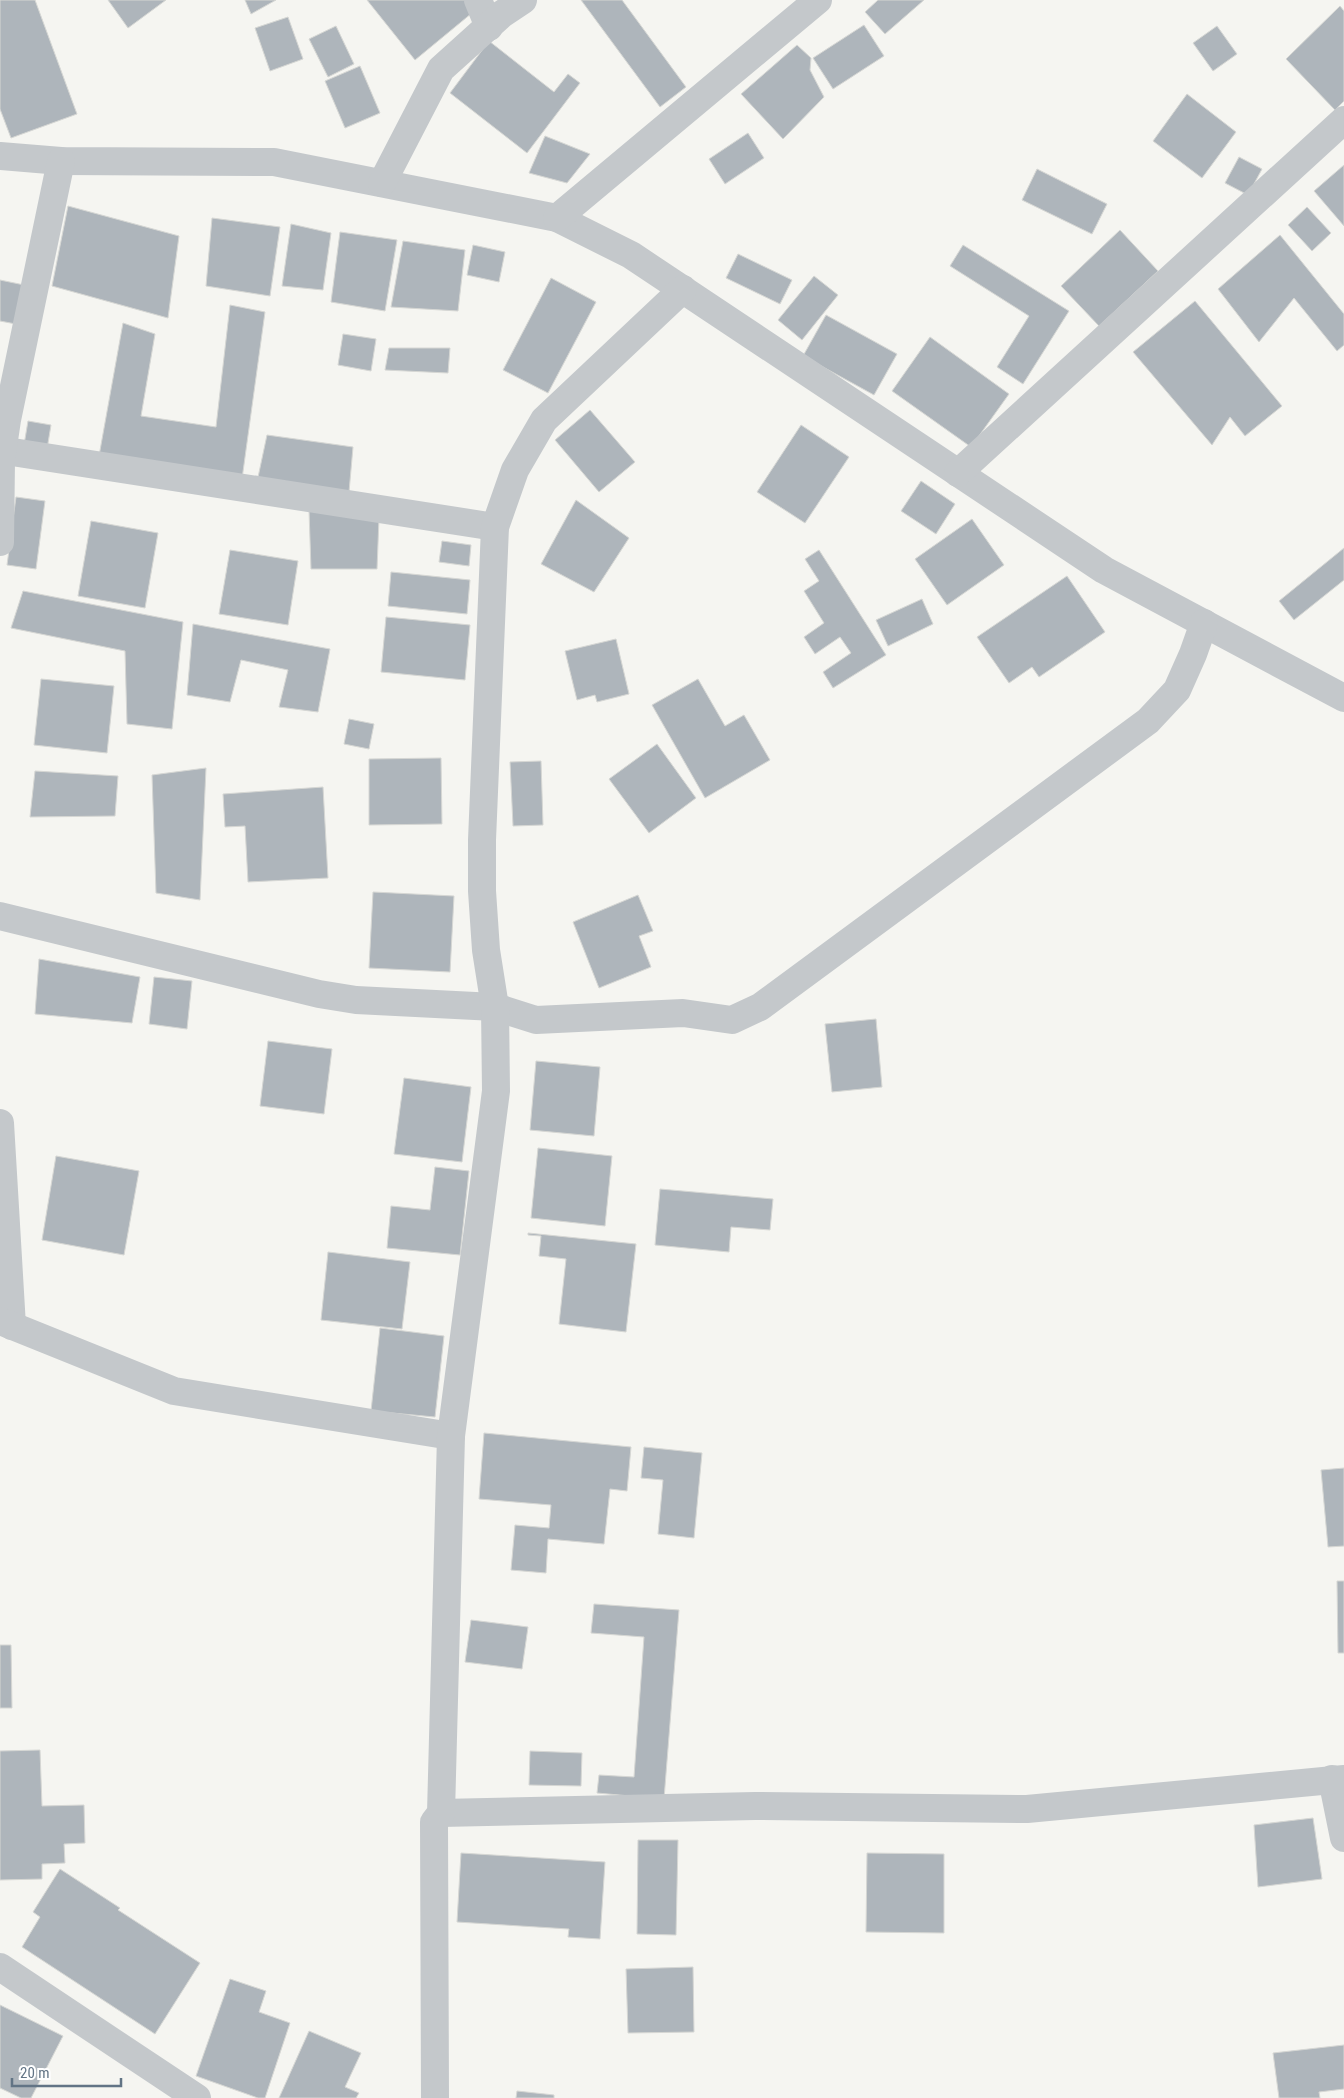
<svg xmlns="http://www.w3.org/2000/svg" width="1344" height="2098" font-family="'Roboto Condensed',sans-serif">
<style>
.building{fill:#aeb5bb;stroke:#d6d7d4}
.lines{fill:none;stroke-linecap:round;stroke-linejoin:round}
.minor{stroke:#c4c8cb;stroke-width:28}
.tertiary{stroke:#c4c8cb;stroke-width:28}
</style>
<rect width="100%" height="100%" fill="#f5f5f1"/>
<g class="building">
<path d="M0,0H35L77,114L11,138L0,109Z"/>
<path d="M108,0H166L128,28Z"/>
<path d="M245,0H276L251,14Z"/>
<path d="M367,0H471L478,8L415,60Z"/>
<path d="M581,0H622L686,87L660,107Z"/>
<path d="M878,0H924L885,34L865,12Z"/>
<path d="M1340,6L1344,11V101L1335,110L1286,59Z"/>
<path d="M288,17L303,59L270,71L255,28Z"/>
<path d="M864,25L884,56L833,89L813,58Z"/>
<path d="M336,26L354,64L328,77L309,39Z"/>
<path d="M1217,26L1237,54L1213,71L1193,43Z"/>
<path d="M489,41L554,92L568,74L580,83L527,153L450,93Z"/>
<path d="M797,45L811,58L810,70L824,97L783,139L741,94Z"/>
<path d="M360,66L380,113L345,128L325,81Z"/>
<path d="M1187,94L1236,132L1202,178L1153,141Z"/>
<path d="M748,133L764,158L725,184L709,159Z"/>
<path d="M545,136L590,154L567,183L529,173Z"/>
<path d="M1239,157L1262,169L1248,195L1225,183Z"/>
<path d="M1344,165V226L1314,191Z"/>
<path d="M1037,169L1107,204L1092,234L1022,200Z"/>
<path d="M68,206L179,236L168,318L52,286Z"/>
<path d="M1307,207L1331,233L1312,251L1288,225Z"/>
<path d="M212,218L280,227L270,296L206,286Z"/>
<path d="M291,224L331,233L323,290L282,286Z"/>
<path d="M1120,230L1158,271L1099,326L1061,286Z"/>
<path d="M340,232L397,240L385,311L331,302Z"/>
<path d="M1280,235L1344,314V345L1337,351L1294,298L1259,342L1218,289Z"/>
<path d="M403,241L465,250L458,311L391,307Z"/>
<path d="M473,245L505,252L499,282L467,275Z"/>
<path d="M963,245L1069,311L1023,384L997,367L1029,316L950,266Z"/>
<path d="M738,254L792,280L780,304L726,278Z"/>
<path d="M814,276L838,295L802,340L778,320Z"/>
<path d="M551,278L596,302L548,393L503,370Z"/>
<path d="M0,280L29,286L21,325L0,321Z"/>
<path d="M1195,301L1282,406L1245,436L1230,417L1212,445L1133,352Z"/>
<path d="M230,305L265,312L242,479L99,456L123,323L155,334L141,416L216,427Z"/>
<path d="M826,315L897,354L874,395L803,356Z"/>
<path d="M343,334L376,339L371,371L338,365Z"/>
<path d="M930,337L1009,394L971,447L892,391Z"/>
<path d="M389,348H450L448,373L385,370Z"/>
<path d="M590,410L635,462L599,492L555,440Z"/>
<path d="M28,421L51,425L47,449L24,445Z"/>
<path d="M801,425L849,457L805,523L757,492Z"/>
<path d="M267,435L353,447L349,492L257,482Z"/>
<path d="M921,481L955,504L936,534L901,511Z"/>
<path d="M16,497L45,501L36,569L7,565Z"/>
<path d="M576,500L629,538L594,592L541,564Z"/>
<path d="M309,510L379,518L377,569H311Z"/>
<path d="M972,519L1004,565L947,605L915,559Z"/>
<path d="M91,521L158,533L145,608L78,596Z"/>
<path d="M442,541L471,545L469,566L439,562Z"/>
<path d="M1344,548V580L1294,620L1279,601Z"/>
<path d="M230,550L298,561L288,625L219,614Z"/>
<path d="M819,550L886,655L833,688L823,672L851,653L840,637L815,654L804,637L824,623L804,591L819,581L805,559Z"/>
<path d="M391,572L470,580L467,614L388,606Z"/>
<path d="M1067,576L1105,632L1039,677L1032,667L1009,683L977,637Z"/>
<path d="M23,591L183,622L172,729L127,724L125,651L11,628Z"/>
<path d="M922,599L933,624L888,646L876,620Z"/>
<path d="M386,617L470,625L465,680L381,672Z"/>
<path d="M193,624L330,649L318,712L279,707L288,670L241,660L230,702L187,695Z"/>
<path d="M616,639L629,694L597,702L595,695L577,700L565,651Z"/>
<path d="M41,679L114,686L107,753L34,745Z"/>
<path d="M698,679L725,726L744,715L770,760L705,798L652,705Z"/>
<path d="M349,719L374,724L369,749L344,744Z"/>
<path d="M657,744L696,798L649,833L609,779Z"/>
<path d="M441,758L442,824L369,825V759Z"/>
<path d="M541,761L543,825L513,826L510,762Z"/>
<path d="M206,768L200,900L156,893L152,775Z"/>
<path d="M35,771L118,776L115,816L30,817Z"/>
<path d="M323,787L328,878L248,882L245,826L225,827L223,794Z"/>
<path d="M373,892L454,896L450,972L369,968Z"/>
<path d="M638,895L653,931L639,936L651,967L599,988L573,922Z"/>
<path d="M39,959L140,977L132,1023L35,1014Z"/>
<path d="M154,977L192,981L187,1029L149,1024Z"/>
<path d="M876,1019L882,1087L832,1092L825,1024Z"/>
<path d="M268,1041L332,1049L324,1114L260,1106Z"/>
<path d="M536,1061L600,1067L594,1136L530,1130Z"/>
<path d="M404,1078L471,1087L462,1162L394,1154Z"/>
<path d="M538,1148L612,1156L605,1226L531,1218Z"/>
<path d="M56,1156L139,1171L124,1255L42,1240Z"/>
<path d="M435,1167L469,1171L460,1255L387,1248L391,1206L430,1210Z"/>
<path d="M660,1189L773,1199L770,1230L731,1227L729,1252L655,1245Z"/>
<path d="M528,1233L636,1244L626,1332L559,1324L566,1259L539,1256L541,1236L528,1235Z"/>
<path d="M328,1252L410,1262L402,1329L321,1320Z"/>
<path d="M380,1328L444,1336L435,1417L371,1411Z"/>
<path d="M484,1433L631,1447L627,1491L610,1489L604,1544L548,1539L546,1573L511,1570L515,1525L549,1528L551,1505L479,1499Z"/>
<path d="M644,1447L702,1453L694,1538L658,1534L663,1480L641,1478Z"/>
<path d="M1344,1468V1546L1328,1547L1321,1470Z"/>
<path d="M1337,1581H1344V1653H1338Z"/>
<path d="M594,1604L679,1610L664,1799L597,1793L599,1775L634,1777L644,1637L591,1633Z"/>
<path d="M471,1620L528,1627L522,1669L465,1662Z"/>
<path d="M0,1645H11L12,1708H0Z"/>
<path d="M40,1750L42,1806L84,1805L85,1843L64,1844L65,1863L42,1864V1879L0,1880V1751Z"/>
<path d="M530,1751L582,1753L581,1786L529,1785Z"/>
<path d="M1313,1818L1322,1879L1258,1887L1254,1825Z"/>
<path d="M638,1840H678L676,1935L637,1934Z"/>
<path d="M461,1853L605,1862L600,1939L568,1937L569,1929L457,1922Z"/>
<path d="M867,1853L944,1854V1933L866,1932Z"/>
<path d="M60,1869L120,1908L118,1910L200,1963L155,2034L22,1947L40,1917L33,1912Z"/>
<path d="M693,1967L694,2032L628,2033L626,1969Z"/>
<path d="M230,1979L266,1991L259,2012L290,2023L265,2098H258L196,2076Z"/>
<path d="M0,2005L63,2036L31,2098H21L0,2088Z"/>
<path d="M309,2031L361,2053L345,2087L359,2093L356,2098H279Z"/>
<path d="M1344,2045V2089L1319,2092L1320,2098H1279L1273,2053Z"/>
<path d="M517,2091L554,2095V2098H516Z"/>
</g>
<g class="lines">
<g class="minor">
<path d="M478,0L489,27"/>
<path d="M0,156L61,161L274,162L557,218L631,255L1104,570L1344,698"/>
<path d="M382,183L441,69L502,14L523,0"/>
<path d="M557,218L818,0"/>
<path d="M0,450L495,527"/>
<path d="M958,473L1344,120"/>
<path d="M0,542L1,460L7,420L61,161"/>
<path d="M0,916L319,994L356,1000L495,1007L536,1020L683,1013L732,1020L760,1007L1148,721L1177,690L1193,654L1204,623"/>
<path d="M0,1123L12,1326"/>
<path d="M0,1321L174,1391L451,1436"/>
<path d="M1332,1779L1344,1838"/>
<path d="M441,1813L755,1806L1027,1809L1344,1779"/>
<path d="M435,2098L434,1822L441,1813L451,1436L496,1091L495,1007L486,950L482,891V840L495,527L515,470L544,420L683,289"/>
</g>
<path class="tertiary" d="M0,1967L197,2098"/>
</g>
<path d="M12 2078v8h109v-8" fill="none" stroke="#627485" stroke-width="2.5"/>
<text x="20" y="2078" font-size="15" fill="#627485" stroke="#ffffff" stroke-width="4" paint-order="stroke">20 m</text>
</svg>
